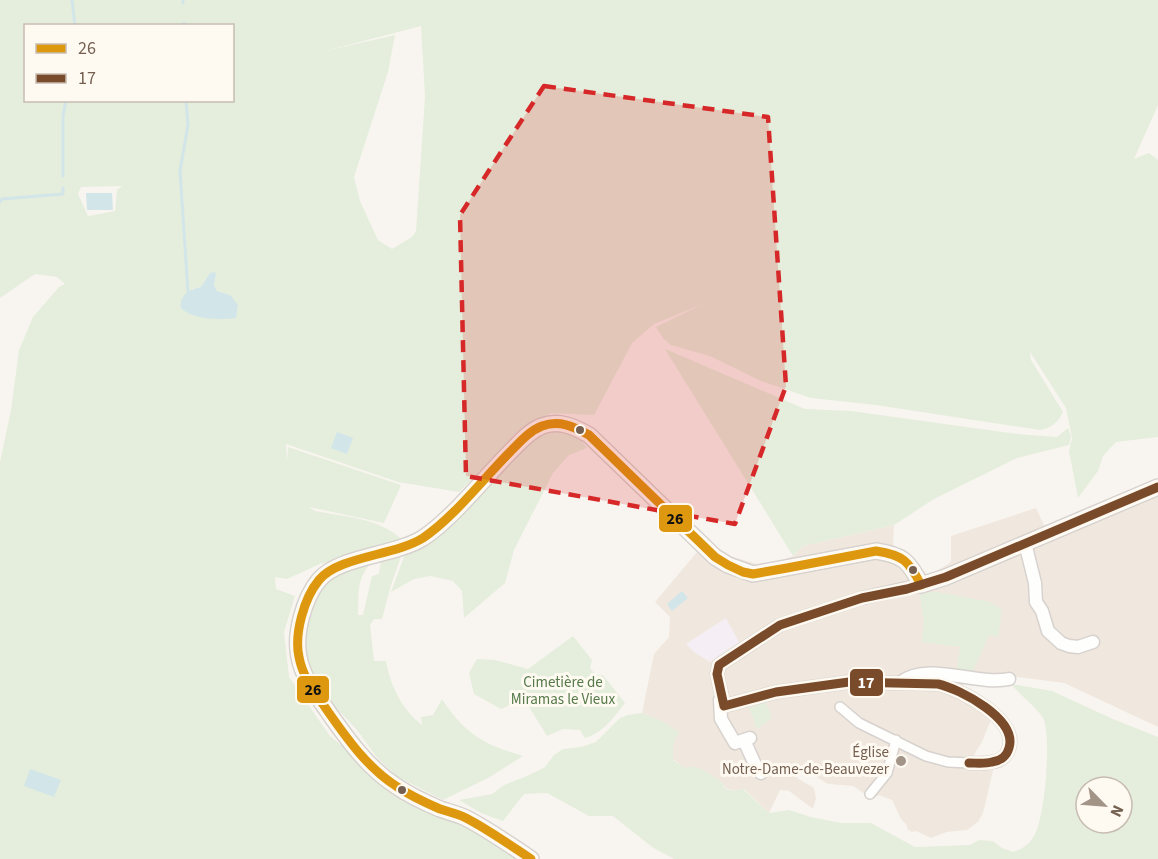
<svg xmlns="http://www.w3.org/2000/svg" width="1158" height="859" font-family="'Source Sans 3',sans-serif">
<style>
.residential{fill:#f0e8de}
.education{fill:#f5eef4}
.green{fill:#e5eedc;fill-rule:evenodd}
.water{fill:#d2e5e8}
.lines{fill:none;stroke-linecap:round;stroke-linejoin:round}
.stream{stroke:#d2e5e8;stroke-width:3}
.pedestrian-casing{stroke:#d7d2ce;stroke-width:12}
.minor-casing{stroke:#d7d2ce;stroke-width:15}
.tertiary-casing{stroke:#d7d2ce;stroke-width:18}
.pedestrian{stroke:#fefefd;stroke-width:9}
.minor{stroke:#fefefd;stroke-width:12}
.tertiary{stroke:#fefefd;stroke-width:15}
.bus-1-casing{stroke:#fefaf2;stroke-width:14}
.bus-2-casing{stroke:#fefaf2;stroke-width:14}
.bus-1{stroke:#dd9810;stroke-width:9}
.bus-2{stroke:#7a4b2a;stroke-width:9}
.marked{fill:#d62828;fill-opacity:0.2;stroke:#d62828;stroke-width:4.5;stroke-dasharray:12 8;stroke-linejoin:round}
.bus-dot{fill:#755f50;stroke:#fefaf2;stroke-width:2}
.poi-dot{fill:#a39488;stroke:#fefaf2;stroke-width:2}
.labels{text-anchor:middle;stroke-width:6;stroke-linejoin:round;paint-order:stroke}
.park-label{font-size:15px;fill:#557949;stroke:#fefaf2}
.poi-label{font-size:15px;fill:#755f50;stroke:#fefaf2;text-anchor:end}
.line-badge{stroke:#fefaf2;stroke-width:2}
.badge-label{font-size:16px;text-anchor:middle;font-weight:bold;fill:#fff}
.pale-badge-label{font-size:16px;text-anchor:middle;font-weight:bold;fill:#111}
</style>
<rect width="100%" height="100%" fill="#f8f5f0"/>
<path class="residential" d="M1158,496V727L1064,683L973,671L962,687L995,710L982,742L972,758L991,760L993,771L983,813L978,822L967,830L947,832L931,838L916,831L912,832L908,830L906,824L901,819L892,800L879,795L872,799L853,786L828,784L812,774L806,766L799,767L797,778L814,788L816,799L813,809L789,791L780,790L769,813L744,789L733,791L726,788L721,782L697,767H683L673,759V744L664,722L642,713L654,654L669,637L670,617L655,602L697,552L710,543L733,557L757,564L773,563L793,556L803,546L894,525L893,545L929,576L951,562V536L1036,508L1051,540Z"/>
<path class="education" d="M726,618L739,642L714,659L710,662L694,652L686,644Z"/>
<g class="green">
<path d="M0,0H1158V105L1134,159L1149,153L1158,160V437L1116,442L1103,456L1098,471L1078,498L1069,451L1072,438L1066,408L1030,352L1031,360L1063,412C1058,422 1052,428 1040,430L876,405L811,398L761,381L710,356L671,345L663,338L656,327L703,304L654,324L632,343L594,415L551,413L525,427L459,492L398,482L286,444L287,461L288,447L401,485L384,523L309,507L315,511C345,517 383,518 404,542L320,564L287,579L275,577L276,589L295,596L284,632L289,677L330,736L398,792L469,825L523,859H0V462L11,410L19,350L33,317L59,287L65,284L57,277L35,274L0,298ZM26,26H232V100H26ZM421,26L425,97L416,231L412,237L392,249L378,240L360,201L354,177L388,72L395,35L325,51ZM122,186L117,190L115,211L88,216L78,194L81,187ZM210,273L216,275L214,285L217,291L230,295L236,318L204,317L192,289L201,287Z"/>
<path d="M665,349L805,409L851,411L1017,434L1057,437L1068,428L1071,436L1069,445L1017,458L934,499L894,525L803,546L793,556Z"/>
<path d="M554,428C570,431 578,434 587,448L569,455L553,473L514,550L505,583L464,618L462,591L453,581L430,576L414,579L391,592L406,551L536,434Z"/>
<path d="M402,554L391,585L382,619H374L370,625L374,661H386C390,685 402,710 422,725L421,717L433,715L442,699C464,733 484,745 523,756L488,778L443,800L398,777L378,759L357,730L317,688L302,656L304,635L309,615L320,587L332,574L372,561C356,581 359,591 358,615H363L372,576L379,574L381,560Z"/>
<path d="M927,592H937L991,602L1002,610L998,637L989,635L973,671L957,670L960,647L922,642L924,622L920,595Z"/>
<path d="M573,636L592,660L590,668C593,672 597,677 603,675L625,703C614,717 603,733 585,738L580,730L563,729L547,736L524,699L501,709L474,694L469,673L477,659L495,660L528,669Z"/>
<path d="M1011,684L1052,691L1113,719L1158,737V859H674L652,847L613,816H589L547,793L524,794L503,821L481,813L459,800L492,794L504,785L527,776L545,767L554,755L563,749L581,747L596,742L620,718L628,715L642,713L664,722L679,732L673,745V760L683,767H697L708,773L721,782L726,789L733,791L743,789L769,813L789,810L811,817L841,823H871L915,847L970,845L979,840L993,841L1002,848L1013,852C1022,849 1029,845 1034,836C1045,819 1052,735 1043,718C1037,708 1019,694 1011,684ZM1086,787H1122V823H1086Z"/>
<path d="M764,698L772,718L757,729L747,702Z"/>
</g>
<g class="water">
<path d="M86,193H112L113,210H87Z"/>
<path d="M215,272L216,275L214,285L217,291L230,295L238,305L236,318C220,320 193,320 181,308C179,295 190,289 201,287L210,273Z"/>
<path d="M337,432L353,438L347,454L331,448Z"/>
<path d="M682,591L688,598L672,611L667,604Z"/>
<path d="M30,769L61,780L54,797L24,786Z"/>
</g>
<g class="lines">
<g class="stream">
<path d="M72,0L75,26"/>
<path d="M183,0V3"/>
<path d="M184,23V26"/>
<path d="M186,100L188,125L180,171L188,292"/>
<path d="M63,176V116L66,100"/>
<path d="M0,202L2,199L63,194V188"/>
</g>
<defs>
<g id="pedestrian">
<path d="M840,707L859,723L926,756L948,762L969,763"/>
<path d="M870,794L887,773L896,740"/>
</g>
<g id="minor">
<path d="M1025,543L1035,583L1036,602L1042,611L1048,631L1061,643L1069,646L1078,647L1093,642"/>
<path d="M921,585L862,598L780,625L719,665L717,674L724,706L776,692L849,682L938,684C960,689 1018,719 1009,748C1007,756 1000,761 992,762C985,764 977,763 969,763"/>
<path d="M901,682C929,661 977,686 1009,679"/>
<path d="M720,700L721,719L735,743L750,738"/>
<path d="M744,740L757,769L761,773"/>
</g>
<path id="tertiary" d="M531,859C510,845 489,830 466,818C458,814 449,812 440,809C426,803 409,795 396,786C368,768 348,740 329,713C317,695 303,679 299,657C294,634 304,598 319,580C339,556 394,556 423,538C453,518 484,478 510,452C519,443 529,431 542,426C559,420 573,426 589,435L715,557L728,565L753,574L876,551C903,555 909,561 921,585L946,577L1158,487"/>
</defs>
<use href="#pedestrian" class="pedestrian-casing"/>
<use href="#minor" class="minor-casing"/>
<use href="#tertiary" class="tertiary-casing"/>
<use href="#pedestrian" class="pedestrian"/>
<use href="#minor" class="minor"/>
<use href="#tertiary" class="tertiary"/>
<defs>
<path id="bus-1" d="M531,859C510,845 489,830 466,818C458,814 449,812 440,809C426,803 409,795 396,786C368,768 348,740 329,713C317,695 303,679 299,657C294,634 304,598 319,580C339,556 394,556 423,538C453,518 484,478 510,452C519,443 529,431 542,426C559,420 573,426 589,435L715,557L728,565L743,572L753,574L787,568L876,551C903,555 909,561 921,585"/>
<path id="bus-2" d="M969,763C977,763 985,764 992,762C1000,761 1007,756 1009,748C1018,719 960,689 938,684L849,682L776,692L724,706L717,674L719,665L780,625L862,598L907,589L946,577L1158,487"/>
</defs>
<use href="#bus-1" class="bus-1-casing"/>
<use href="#bus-2" class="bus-2-casing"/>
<use href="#bus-1" class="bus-1"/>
<use href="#bus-2" class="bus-2"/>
</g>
<path class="marked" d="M544,86L768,117L786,386L735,524L466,476L460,215Z"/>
<g class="bus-dot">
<circle cx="580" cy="430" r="5"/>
<circle cx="913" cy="570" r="5"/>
<circle cx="402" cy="790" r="5"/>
</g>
<circle class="poi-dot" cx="901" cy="761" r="6"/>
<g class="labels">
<g class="park-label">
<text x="563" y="687">Cimetière de<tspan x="563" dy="17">Miramas le Vieux</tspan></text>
</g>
<g class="poi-label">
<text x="889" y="757">Église<tspan x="889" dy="17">Notre-Dame-de-Beauvezer</tspan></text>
</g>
</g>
<g class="line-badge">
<rect x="658" y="504" width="35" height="29" rx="6" fill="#dd9810"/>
<rect x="849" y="668" width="35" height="29" rx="6" fill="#7a4b2a"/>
<rect x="296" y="675" width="34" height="29" rx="6" fill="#dd9810"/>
</g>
<g class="badge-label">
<text x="866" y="688">17</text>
</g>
<g class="pale-badge-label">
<text x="675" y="524">26</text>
<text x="313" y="695">26</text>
</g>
<rect x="24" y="24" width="210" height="78" fill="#fefaf2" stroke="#c7bcb1" stroke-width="1.5"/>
<rect x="36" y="44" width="30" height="9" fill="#dd9810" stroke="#c7bcb1" stroke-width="1.5"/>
<text x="78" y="54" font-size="18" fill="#755f50">26</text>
<rect x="36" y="74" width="30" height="9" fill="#7a4b2a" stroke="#c7bcb1" stroke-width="1.5"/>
<text x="78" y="84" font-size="18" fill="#755f50">17</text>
<g transform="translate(1104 805) rotate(115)"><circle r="28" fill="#fefaf2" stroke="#c7bcb1" stroke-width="1.5"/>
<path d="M0-4.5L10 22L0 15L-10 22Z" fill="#a39488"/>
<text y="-9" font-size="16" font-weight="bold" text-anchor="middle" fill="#755f50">N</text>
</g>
</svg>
